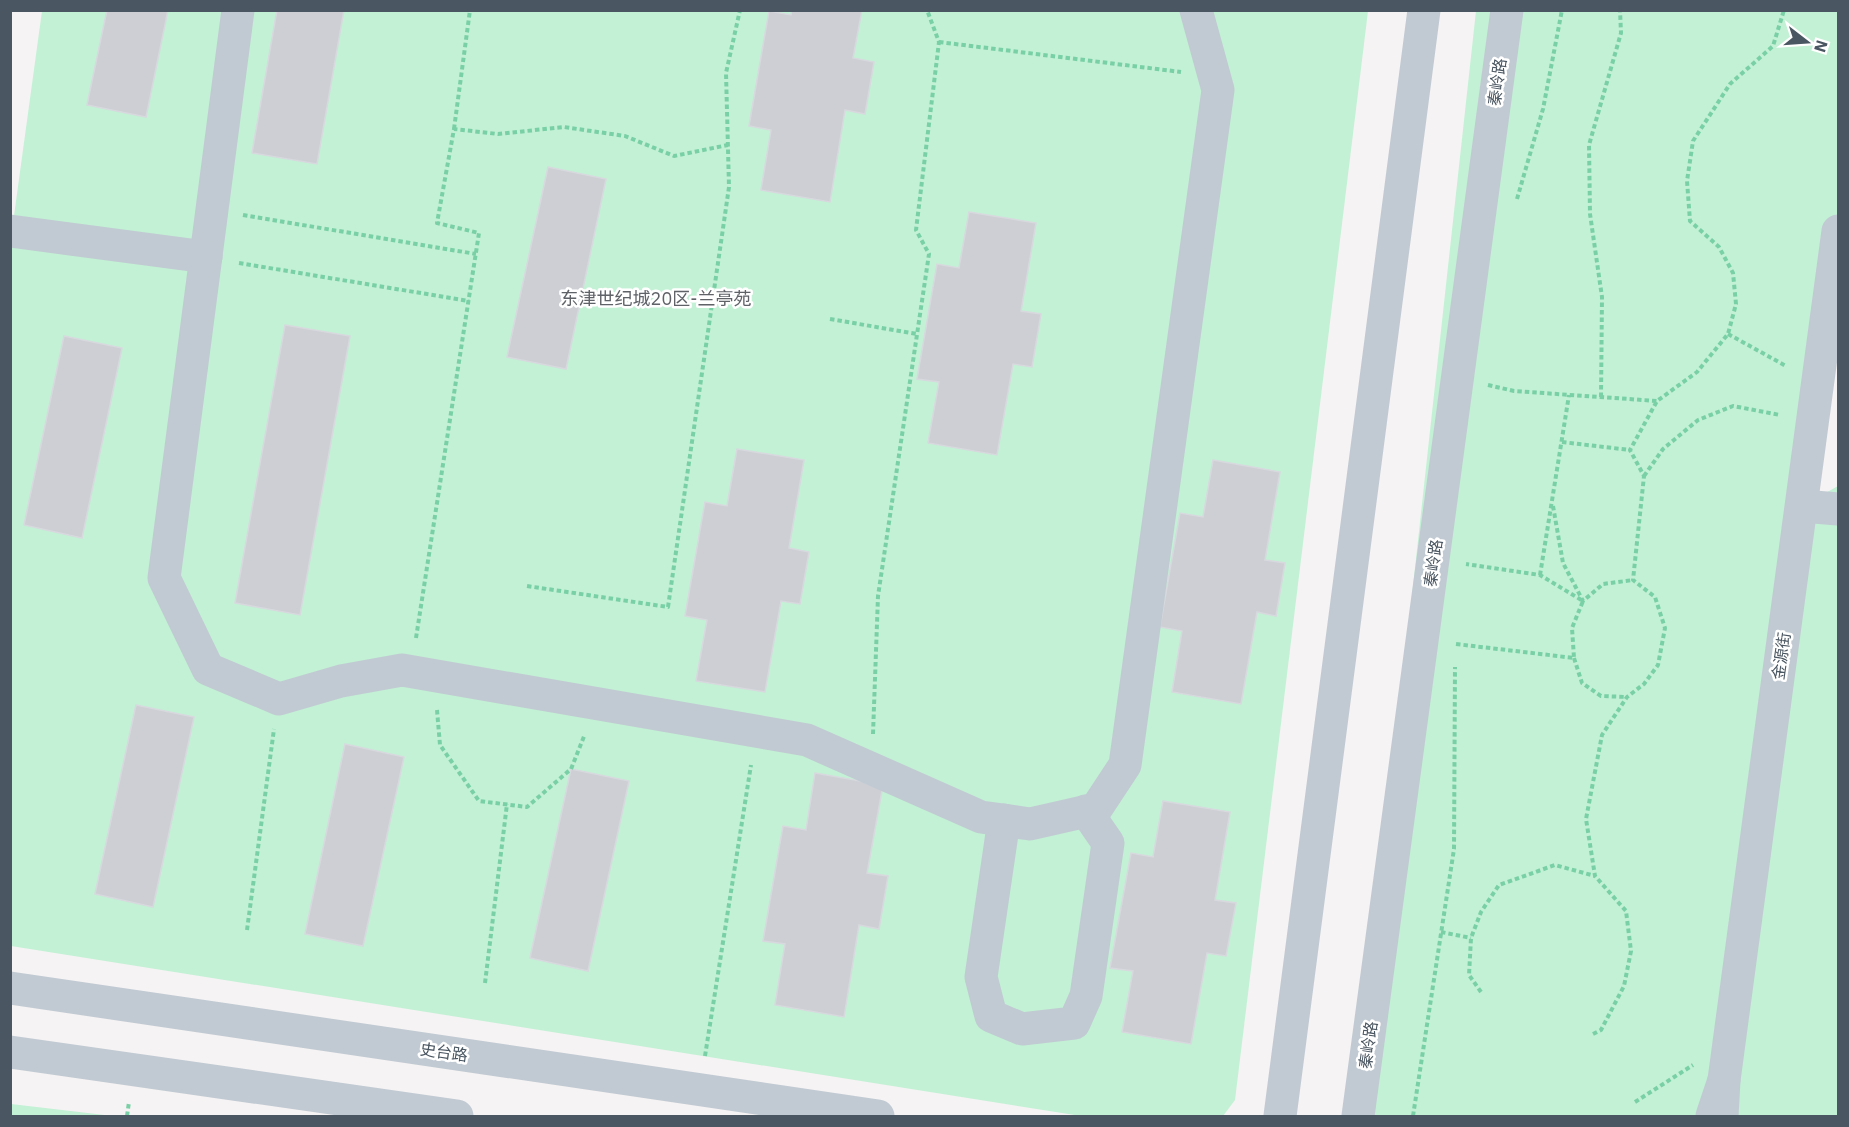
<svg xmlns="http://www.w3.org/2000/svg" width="1849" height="1127" font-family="'IBM Plex Sans','Noto Sans SC',sans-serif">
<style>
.green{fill:#c3f1d5}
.building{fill:#cdcfd5;stroke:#d7d9de;stroke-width:1.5}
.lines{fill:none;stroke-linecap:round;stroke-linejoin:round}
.path{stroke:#7ad0a6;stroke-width:4;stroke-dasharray:4.5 3;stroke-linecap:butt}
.minor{stroke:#c1cad2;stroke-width:33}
.labels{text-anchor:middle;stroke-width:5;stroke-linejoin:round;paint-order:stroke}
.street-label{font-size:16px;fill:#4a5661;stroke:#fff}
.neighbourhood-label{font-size:18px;fill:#5f6368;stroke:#fff}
</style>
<rect width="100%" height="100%" fill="#f5f3f3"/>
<g class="green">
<path d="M42,11H1368L1235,1100L1223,1116H1081L11,946L10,245Z"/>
<path d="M1476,11H1838V233L1802,506L1838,486V1116H1355Z"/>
<path d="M11,1104L113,1116H11Z"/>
</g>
<g class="building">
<path d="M107,10H168L146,117L87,105Z"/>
<path d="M277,10H344L317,164L252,153Z"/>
<path d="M792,10H862L853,58L874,62L865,114L845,110L830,202L761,190L771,130L749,126L769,11L791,15Z"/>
<path d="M548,167L606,179L566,369L507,357Z"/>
<path d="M969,212L1036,223L1021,311L1041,314L1032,367L1013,364L997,455L928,443L939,382L917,379L937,264L959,268Z"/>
<path d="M285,325L350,336L300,615L235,603Z"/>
<path d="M64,336L122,348L82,538L24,525Z"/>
<path d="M737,449L804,460L789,548L809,552L800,604L781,601L765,692L696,681L707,620L685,616L705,502L727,506Z"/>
<path d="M1213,460L1280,472L1265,560L1285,563L1276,616L1257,612L1241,704L1172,692L1182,631L1160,627L1180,513L1203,517Z"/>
<path d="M136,705L194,717L153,907L95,894Z"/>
<path d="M345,744L404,757L363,946L305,934Z"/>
<path d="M571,769L629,781L588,971L530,958Z"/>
<path d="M815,773L883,785L867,873L888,876L879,929L859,925L844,1017L775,1005L785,944L763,941L783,826L806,830Z"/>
<path d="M1163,801L1230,812L1215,900L1236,903L1226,956L1207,953L1191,1044L1122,1032L1133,971L1110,968L1131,853L1153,857Z"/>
</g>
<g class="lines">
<g class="path">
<path d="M939,42L1181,72"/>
<path d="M454,129L470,10"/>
<path d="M1517,199L1543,109L1562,10"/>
<path d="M243,215L476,254"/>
<path d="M239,263L469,301"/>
<path d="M830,319L917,334"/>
<path d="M1728,334L1786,366"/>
<path d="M1488,385L1514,391L1657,401"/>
<path d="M1601,397L1602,297L1590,214L1589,145L1621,33L1620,10"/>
<path d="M1562,442L1630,450"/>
<path d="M1644,476L1663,449L1698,420L1733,406L1780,415"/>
<path d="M1553,506L1563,563L1583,601L1603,584L1633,580"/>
<path d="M1540,575L1569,395"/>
<path d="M527,586L668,607L729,187L726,73L740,10"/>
<path d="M416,638L479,233L437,223L454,129L498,134L564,127L625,136L674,156L728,145"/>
<path d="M1456,644L1574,658L1572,628L1583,601L1540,575L1466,564"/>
<path d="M1574,658L1582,683L1601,696L1627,697"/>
<path d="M437,710L440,745L479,801L527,807L571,769L585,734"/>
<path d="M873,734L878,596L929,254L916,230L939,42L927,10"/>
<path d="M247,930L274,729"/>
<path d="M1441,932L1471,938"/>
<path d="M485,983L507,804"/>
<path d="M1481,992L1469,975L1471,938L1481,912L1499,885L1555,865L1595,876"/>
<path d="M1593,1034L1601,1030L1624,986L1631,951L1626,911L1595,876L1586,819L1602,735L1627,697L1644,684L1658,665L1665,628L1655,597L1633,580L1644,476L1630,450L1657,401L1697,372L1728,334L1736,304L1733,273L1719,247L1690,221L1687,181L1693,141L1730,84L1773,46L1784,10"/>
<path d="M705,1056L751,765"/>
<path d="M1635,1102L1693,1065"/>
<path d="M127,1116L129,1102"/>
<path d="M1413,1116L1454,849L1455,667"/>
</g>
<g class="minor">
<path d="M238,10L164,578L208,669L279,699L341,681L402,670L807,740L981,817L1030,824L1096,809L1125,765L1218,90L1196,10"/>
<path d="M10,231L206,257"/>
<path d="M1802,506L1838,509"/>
<path d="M1004,820L981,977L991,1016L1022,1029L1074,1023L1086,996L1108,843L1086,811"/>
<path d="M10,988L878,1116"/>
<path d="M10,1052L457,1116"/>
<path d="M1724,1080L1838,231"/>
<path d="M1280,1116L1424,10"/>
<path d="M1358,1116L1507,10"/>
<path d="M1712,1116L1724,1080L1722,1116"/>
</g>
</g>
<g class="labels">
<g class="street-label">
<text transform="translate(1497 82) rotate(-82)" y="6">秦岭路</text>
<text transform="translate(1433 563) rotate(-82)" y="6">秦岭路</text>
<text transform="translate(1781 656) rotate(-82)" y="6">金源街</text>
<text transform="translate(1368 1045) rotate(-82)" y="6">秦岭路</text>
<text transform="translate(444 1052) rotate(8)" y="6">史台路</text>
</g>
<g class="neighbourhood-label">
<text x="656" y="305">东津世纪城20区-兰亭苑</text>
</g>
</g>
<rect width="1849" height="1127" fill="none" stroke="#4a5661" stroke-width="24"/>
<g transform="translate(1807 42) rotate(107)" stroke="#ffffff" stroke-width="4.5" paint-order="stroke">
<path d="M0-4.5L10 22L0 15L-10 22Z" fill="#4a5661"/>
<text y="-9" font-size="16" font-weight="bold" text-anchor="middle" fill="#4a5661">N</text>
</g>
</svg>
